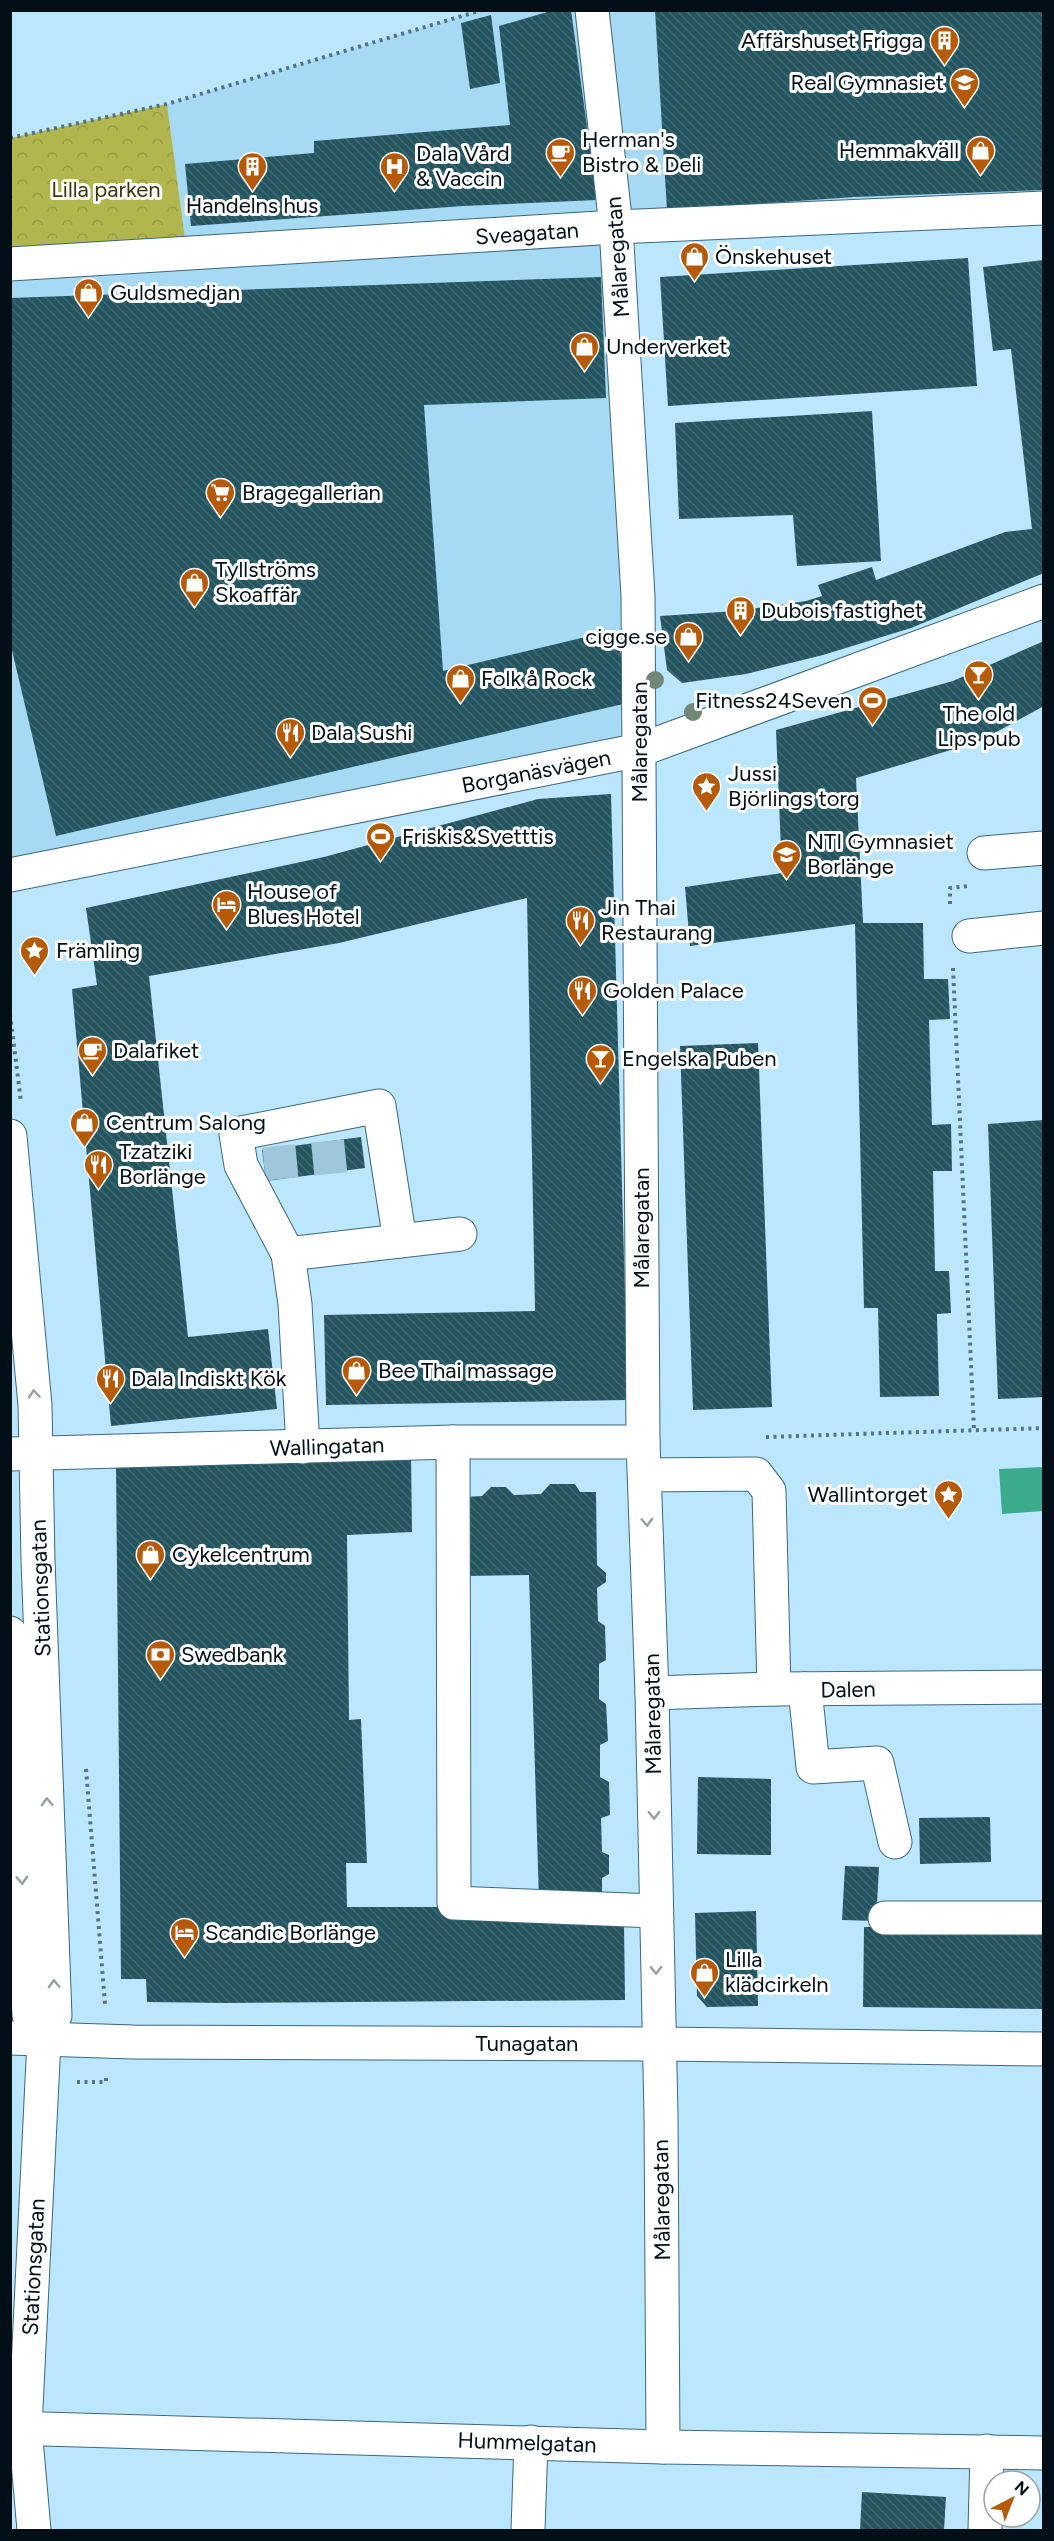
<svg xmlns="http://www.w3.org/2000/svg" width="1054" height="2541" font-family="Figtree,sans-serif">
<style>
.built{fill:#a6d9f4}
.park{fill:url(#park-crowns)}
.water{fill:#3caa8d}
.building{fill:url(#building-back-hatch)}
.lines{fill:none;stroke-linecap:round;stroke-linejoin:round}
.minor-tunnel{stroke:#9ec7dc;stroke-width:33;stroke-dasharray:33 16;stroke-linecap:butt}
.minor-casing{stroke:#3e677c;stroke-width:35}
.path{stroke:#567180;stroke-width:4;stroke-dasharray:3 4.5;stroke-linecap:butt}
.minor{stroke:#fff;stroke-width:33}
.tree{fill:#718777}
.oneway{stroke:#9a9fa2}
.labels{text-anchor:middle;stroke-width:6;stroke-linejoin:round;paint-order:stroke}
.poi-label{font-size:22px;fill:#020f17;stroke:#fff;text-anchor:start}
.park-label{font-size:22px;fill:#363807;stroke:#fff}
.street-label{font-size:22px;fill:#020f17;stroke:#fff}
</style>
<defs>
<pattern id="park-crowns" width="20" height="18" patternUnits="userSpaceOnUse" patternTransform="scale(1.5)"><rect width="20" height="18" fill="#b1b74e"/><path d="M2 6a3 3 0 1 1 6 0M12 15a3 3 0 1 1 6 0" fill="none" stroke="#979c43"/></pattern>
<pattern id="building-back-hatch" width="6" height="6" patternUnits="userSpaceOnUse" patternTransform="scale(1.5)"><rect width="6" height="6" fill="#235660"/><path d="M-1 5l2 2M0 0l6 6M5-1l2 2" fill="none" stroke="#406972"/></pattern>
</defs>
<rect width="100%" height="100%" fill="#bae7ff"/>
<path class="built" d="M477,11H1043V208L616,227L640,750L11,875V264L187,254L167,104Z"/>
<path class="park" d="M167,104L187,254L11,266V138Z"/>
<path class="water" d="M1043,1467V1511L1002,1514L999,1469Z"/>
<g class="building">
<path d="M554,10H571L597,200L463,206L191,226L185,164L314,153V141L510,125L499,26Z"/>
<path d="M655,10H1044V190L854,197L667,210Z"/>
<path d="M491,15L500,83L470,89L461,23Z"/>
<path d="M968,258L977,386L668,406L660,277Z"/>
<path d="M1044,260V573L911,628L823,655L746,674L682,683L667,670L660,616L737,611L806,601L822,596L818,585L872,567L876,580L1005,532L1032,529L1011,349L993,351L983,267Z"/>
<path d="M601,277L606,398L424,405L443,671L615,630L632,702L56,836L10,642V298Z"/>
<path d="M872,411L881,561L797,566L793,515L679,519L675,423Z"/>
<path d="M1044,641V706L978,742L856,778L863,923H923L924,979H948L950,1019L929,1020L932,1125L951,1124L952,1171H933L935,1271H949L951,1313L937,1314L939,1396L880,1397L878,1308H864L855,924L690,946L685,887L782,873L776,730L953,681Z"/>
<path d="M611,794L628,1400L326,1405L324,1315L535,1311L527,898L339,943L149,976L188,1337L268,1329L277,1409L111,1426L72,989L97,985L86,908L324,857L538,799Z"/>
<path d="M758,1043L772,1407L693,1410L680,1046Z"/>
<path d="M1044,1120V1397L998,1399L988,1124Z"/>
<path d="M361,1137L365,1168L266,1181L262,1150Z"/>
<path d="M411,1454L412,1532L347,1535L349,1720L361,1719L367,1863H346L347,1907H443L624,1924L625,2000L227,2003L147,2002L146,1979H121L116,1465Z"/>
<path d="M550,1484H575L580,1492H596L597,1565L606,1573V1582L597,1588L598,1621L605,1626L606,1660L599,1664V1699L606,1704L608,1741L600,1745V1777L609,1782L610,1815L601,1818L602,1852L609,1855V1874L602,1878V1900H539L529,1575L466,1576L465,1497L482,1496L491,1487H506L514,1495L541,1494Z"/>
<path d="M698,1777L771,1779V1855L697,1854Z"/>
<path d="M990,1817L991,1862L920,1864L919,1818Z"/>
<path d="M845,1866L879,1867L876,1921L842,1920Z"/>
<path d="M756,1911L758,2006L707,2007L697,1996L695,1913Z"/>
<path d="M864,1927L1044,1928V2009L863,2007Z"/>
<path d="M862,2492L946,2497L944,2530H860Z"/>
</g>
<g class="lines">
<path class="minor-tunnel" d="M264,1164L355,1155"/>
<defs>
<g id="minor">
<path d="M592,10L616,227L638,596L643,1442L652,1693L661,2115L663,2447"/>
<path d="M10,264L616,227L1044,208"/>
<path d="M984,853L1044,848"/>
<path d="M10,875L640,750L1044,601"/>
<path d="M969,936L1044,928"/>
<path d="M10,1136L35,1405L38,1560L55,2016L44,2040L25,2428L34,2530"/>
<path d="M288,1254L241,1165L236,1134L379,1106L400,1241"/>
<path d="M453,1442L454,1903L655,1911"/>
<path d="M303,1447L295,1304L288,1254L460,1234"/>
<path d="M10,1454L453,1442H643"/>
<path d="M645,1475L756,1474L769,1491L774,1689"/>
<path d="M10,1633L29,2015L44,2040"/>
<path d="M805,1689L813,1767L877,1763L895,1842"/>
<path d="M652,1693L774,1689L1044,1687"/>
<path d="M885,1918H1044"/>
<path d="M10,2038L133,2042L658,2044L1044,2049"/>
<path d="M10,2428L663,2447L1044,2453"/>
<path d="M528,2530L531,2442"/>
<path d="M985,2530L987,2451"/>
</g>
</defs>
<use href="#minor" class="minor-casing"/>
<g class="path">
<path d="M10,138L167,104L482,10"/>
<path d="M950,904V888L968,886"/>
<path d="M953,968L974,1430"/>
<path d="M10,1014L21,1102"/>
<path d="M766,1437L1044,1428"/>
<path d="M86,1769L105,2004"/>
<path d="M77,2082H106V2077"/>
</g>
<use href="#minor" class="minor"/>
</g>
<g class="tree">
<circle cx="655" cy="680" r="9"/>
<circle cx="693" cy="712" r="9"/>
</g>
<defs><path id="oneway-chevron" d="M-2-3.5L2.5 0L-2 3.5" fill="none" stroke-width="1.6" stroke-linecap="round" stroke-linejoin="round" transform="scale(1.5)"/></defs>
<g class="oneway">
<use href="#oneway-chevron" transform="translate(34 1394) rotate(-95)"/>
<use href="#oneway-chevron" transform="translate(647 1522) rotate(88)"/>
<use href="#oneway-chevron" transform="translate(47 1802) rotate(-92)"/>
<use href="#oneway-chevron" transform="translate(654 1815) rotate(89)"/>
<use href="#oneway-chevron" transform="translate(22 1880) rotate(87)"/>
<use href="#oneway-chevron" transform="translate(656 1970) rotate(89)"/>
<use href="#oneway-chevron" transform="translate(54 1984) rotate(-92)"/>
</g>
<defs>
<symbol id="building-pin" viewBox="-11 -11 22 30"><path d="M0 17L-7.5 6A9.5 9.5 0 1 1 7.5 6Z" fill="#b75a07" stroke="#fff"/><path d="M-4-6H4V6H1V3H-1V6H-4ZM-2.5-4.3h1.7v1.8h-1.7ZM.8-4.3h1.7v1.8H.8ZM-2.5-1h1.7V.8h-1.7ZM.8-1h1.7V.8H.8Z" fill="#fff"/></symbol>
<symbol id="school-pin" viewBox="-11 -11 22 30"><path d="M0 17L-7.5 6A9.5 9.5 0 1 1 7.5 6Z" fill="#b75a07" stroke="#fff"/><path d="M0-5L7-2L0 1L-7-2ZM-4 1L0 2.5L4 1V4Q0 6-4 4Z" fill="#fff"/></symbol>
<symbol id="shop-pin" viewBox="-11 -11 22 30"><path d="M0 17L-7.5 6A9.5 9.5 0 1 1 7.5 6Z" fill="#b75a07" stroke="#fff"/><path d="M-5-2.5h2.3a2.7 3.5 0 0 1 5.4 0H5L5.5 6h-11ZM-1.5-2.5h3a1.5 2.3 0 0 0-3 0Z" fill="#fff"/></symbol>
<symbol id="cafe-pin" viewBox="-11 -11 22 30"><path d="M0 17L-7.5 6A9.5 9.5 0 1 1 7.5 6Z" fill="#b75a07" stroke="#fff"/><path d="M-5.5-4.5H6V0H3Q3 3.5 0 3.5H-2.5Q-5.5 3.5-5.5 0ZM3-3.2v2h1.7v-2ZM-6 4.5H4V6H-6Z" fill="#fff"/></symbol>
<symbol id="hospital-pin" viewBox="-11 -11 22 30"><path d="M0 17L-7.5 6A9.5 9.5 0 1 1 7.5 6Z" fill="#b75a07" stroke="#fff"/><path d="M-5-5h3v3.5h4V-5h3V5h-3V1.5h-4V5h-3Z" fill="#fff"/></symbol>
<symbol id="supermarket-pin" viewBox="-11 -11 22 30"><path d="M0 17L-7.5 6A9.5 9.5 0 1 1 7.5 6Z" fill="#b75a07" stroke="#fff"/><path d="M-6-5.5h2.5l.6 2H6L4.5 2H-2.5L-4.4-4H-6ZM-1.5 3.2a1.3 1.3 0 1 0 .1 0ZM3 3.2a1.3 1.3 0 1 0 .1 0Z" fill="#fff"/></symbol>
<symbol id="bar-pin" viewBox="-11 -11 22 30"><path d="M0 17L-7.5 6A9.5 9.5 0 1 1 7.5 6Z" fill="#b75a07" stroke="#fff"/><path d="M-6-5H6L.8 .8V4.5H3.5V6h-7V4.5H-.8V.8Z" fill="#fff"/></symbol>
<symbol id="stadium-pin" viewBox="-11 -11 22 30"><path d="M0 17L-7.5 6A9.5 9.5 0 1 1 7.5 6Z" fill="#b75a07" stroke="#fff"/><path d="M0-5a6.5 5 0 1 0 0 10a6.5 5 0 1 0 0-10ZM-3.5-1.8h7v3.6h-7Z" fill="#fff"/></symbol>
<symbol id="restaurant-pin" viewBox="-11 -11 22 30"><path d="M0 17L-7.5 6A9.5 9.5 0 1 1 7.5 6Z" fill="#b75a07" stroke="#fff"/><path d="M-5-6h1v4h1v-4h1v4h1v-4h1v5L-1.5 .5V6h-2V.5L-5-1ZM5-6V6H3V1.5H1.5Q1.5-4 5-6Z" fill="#fff"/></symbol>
<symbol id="sight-pin" viewBox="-11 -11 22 30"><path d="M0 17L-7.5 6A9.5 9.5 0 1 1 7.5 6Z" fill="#b75a07" stroke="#fff"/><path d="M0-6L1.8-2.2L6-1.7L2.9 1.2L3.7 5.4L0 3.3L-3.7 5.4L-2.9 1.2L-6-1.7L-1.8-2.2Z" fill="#fff"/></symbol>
<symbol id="hotel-pin" viewBox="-11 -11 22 30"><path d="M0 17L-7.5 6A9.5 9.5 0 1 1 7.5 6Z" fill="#b75a07" stroke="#fff"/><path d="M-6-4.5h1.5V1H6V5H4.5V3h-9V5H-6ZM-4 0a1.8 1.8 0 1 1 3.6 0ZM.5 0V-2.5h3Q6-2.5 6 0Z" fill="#fff"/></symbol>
<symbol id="bank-pin" viewBox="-11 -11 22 30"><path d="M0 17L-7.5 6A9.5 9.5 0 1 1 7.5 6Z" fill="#b75a07" stroke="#fff"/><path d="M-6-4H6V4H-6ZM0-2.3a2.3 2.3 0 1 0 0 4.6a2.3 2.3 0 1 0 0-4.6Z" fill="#fff"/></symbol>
</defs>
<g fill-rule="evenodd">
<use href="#building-pin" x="928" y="24" width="33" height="45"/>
<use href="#school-pin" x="948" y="66" width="33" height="45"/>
<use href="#shop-pin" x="964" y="134" width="33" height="45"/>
<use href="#cafe-pin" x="544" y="136" width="33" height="45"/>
<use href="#building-pin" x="236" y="150" width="33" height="45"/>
<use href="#hospital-pin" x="378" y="150" width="33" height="45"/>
<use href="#shop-pin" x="678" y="240" width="33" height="45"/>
<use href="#shop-pin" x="72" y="276" width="33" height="45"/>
<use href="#shop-pin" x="568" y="330" width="33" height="45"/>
<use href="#supermarket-pin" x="204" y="476" width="33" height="45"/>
<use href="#shop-pin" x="178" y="566" width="33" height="45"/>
<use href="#building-pin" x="724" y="594" width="33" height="45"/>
<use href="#shop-pin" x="672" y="620" width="33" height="45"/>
<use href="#bar-pin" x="962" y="658" width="33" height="45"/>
<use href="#shop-pin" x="444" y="662" width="33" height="45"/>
<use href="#stadium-pin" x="856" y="684" width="33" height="45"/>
<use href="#restaurant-pin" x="274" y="716" width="33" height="45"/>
<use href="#sight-pin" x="690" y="770" width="33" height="45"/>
<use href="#stadium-pin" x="364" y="820" width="33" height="45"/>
<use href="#school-pin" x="770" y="838" width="33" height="45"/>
<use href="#hotel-pin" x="210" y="888" width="33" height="45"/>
<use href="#restaurant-pin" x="564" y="904" width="33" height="45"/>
<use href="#sight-pin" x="18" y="934" width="33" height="45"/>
<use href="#restaurant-pin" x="566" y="974" width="33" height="45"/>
<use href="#cafe-pin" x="76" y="1034" width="33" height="45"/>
<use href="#bar-pin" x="584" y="1042" width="33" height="45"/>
<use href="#shop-pin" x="68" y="1106" width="33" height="45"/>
<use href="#restaurant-pin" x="82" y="1148" width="33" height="45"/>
<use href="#shop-pin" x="340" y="1354" width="33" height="45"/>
<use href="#restaurant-pin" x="94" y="1362" width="33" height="45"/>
<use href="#sight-pin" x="932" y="1478" width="33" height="45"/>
<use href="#shop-pin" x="134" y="1538" width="33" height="45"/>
<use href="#bank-pin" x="144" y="1638" width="33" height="45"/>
<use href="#hotel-pin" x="168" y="1916" width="33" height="45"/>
<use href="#shop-pin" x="688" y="1956" width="33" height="45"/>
</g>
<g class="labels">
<g class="poi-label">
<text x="923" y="48" text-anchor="end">Affärshuset Frigga</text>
<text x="944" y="90" text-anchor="end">Real Gymnasiet</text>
<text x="582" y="147">Herman's<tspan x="582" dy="25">Bistro &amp; Deli</tspan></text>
<text x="959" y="158" text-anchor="end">Hemmakväll</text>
<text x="416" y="161">Dala Vård<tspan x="416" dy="25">&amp; Vaccin</tspan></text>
<text x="252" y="213" text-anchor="middle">Handelns hus</text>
<text x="715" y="264">Önskehuset</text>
<text x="110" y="300">Guldsmedjan</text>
<text x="606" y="354">Underverket</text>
<text x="242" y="500">Bragegallerian</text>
<text x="215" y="577">Tyllströms<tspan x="215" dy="25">Skoaffär</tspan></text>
<text x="761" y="618">Dubois fastighet</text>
<text x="667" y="644" text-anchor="end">cigge.se</text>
<text x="481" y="686">Folk å Rock</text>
<text x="852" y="708" text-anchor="end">Fitness24Seven</text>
<text x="979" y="721" text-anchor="middle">The old<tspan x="979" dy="25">Lips pub</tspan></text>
<text x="311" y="740">Dala Sushi</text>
<text x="728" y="781">Jussi<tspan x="728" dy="25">Björlings torg</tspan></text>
<text x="402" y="844">Friskis&amp;Svetttis</text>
<text x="807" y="849">NTI Gymnasiet<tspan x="807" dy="25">Borlänge</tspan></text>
<text x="247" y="899">House of<tspan x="247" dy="25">Blues Hotel</tspan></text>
<text x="601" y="915">Jin Thai<tspan x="601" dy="25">Restaurang</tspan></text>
<text x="56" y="958">Främling</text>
<text x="603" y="998">Golden Palace</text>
<text x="113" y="1058">Dalafiket</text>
<text x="622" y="1066">Engelska Puben</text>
<text x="106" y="1130">Centrum Salong</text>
<text x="119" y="1159">Tzatziki<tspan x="119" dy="25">Borlänge</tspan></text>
<text x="378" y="1378">Bee Thai massage</text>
<text x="131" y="1386">Dala Indiskt Kök</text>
<text x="928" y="1502" text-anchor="end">Wallintorget</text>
<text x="172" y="1562">Cykelcentrum</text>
<text x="181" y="1662">Swedbank</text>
<text x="205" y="1940">Scandic Borlänge</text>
<text x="725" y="1967">Lilla<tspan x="725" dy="25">klädcirkeln</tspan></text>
</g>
<g class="park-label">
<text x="106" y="197">Lilla parken</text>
</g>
<g class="street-label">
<text transform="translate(527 233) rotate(-4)" y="8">Sveagatan</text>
<text transform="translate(617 257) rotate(-94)" y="8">Målaregatan</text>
<text transform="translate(639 742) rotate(-90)" y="8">Målaregatan</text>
<text transform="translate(536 771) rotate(-11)" y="8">Borganäsvägen</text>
<text transform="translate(641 1228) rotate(-90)" y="8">Målaregatan</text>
<text transform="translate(327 1446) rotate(-2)" y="8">Wallingatan</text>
<text transform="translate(40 1588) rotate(-92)" y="8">Stationsgatan</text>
<text transform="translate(848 1689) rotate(-1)" y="8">Dalen</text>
<text transform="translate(652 1714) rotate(-91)" y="8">Målaregatan</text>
<text x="527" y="2051">Tunagatan</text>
<text transform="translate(661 2200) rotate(-91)" y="8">Målaregatan</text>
<text transform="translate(33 2267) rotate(-87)" y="8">Stationsgatan</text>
<text transform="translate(527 2442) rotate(2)" y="8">Hummelgatan</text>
</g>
</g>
<rect width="1054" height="2541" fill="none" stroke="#020f17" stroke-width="24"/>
<g transform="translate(1012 2499) rotate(42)"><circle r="28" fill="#ffffff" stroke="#9a9fa2" stroke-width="1.5"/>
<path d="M0-4.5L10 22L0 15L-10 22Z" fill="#b75a07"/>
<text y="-9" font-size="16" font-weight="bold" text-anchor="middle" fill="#020f17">N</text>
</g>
</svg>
